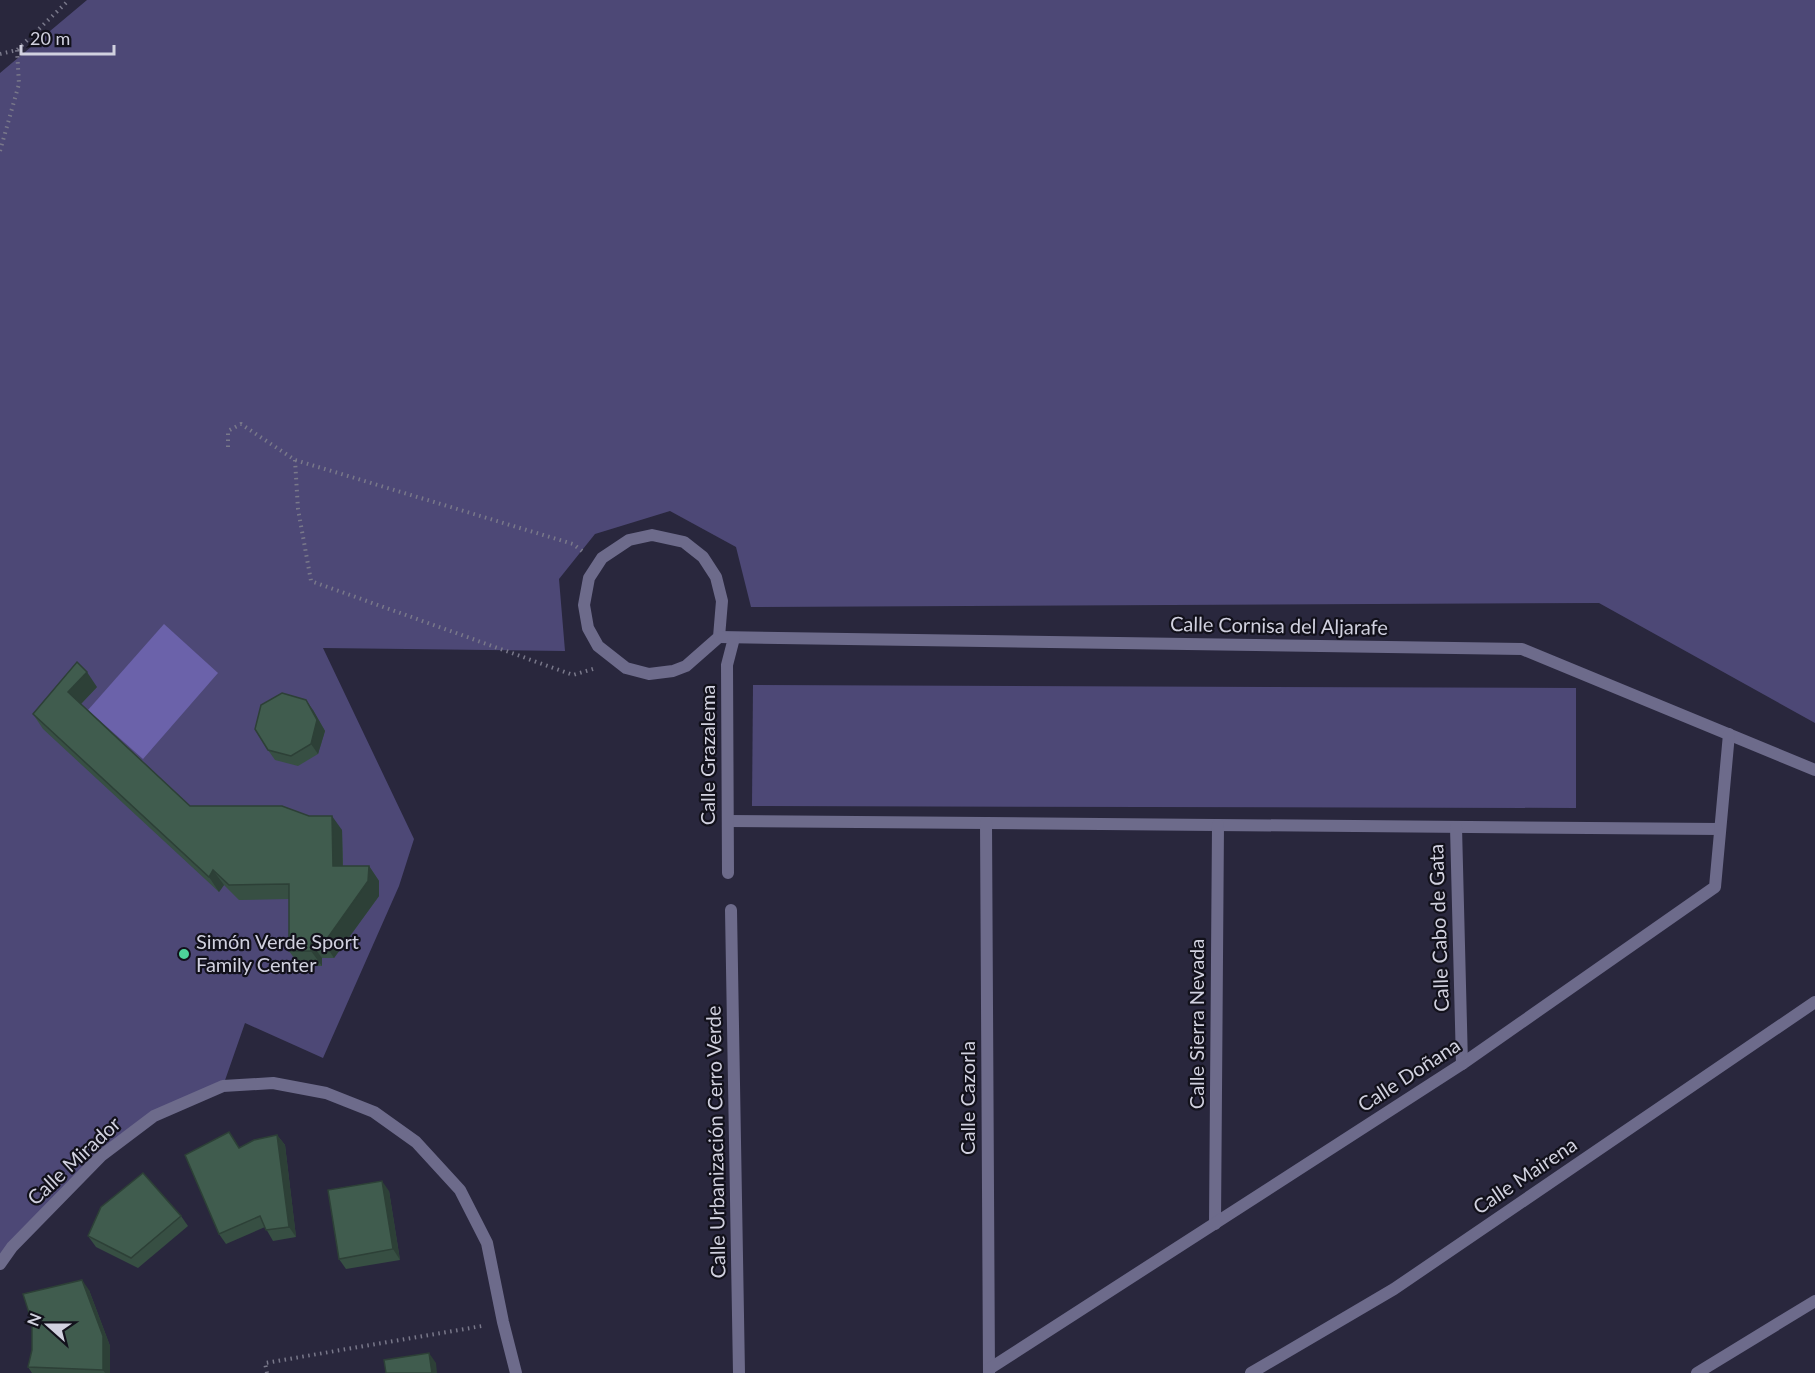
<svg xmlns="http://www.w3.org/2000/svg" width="1815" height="1373" font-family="Lato,sans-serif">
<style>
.green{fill:#4d4876}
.water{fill:#6b62aa}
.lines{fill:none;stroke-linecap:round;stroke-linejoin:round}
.path{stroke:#79788a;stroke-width:4;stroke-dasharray:1.5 4.5;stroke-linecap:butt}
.street{stroke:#6d6b8b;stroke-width:12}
.wall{fill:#374f43}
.shaded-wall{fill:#2d4037}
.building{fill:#405c4e;stroke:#2d4037;stroke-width:1.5}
.poi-dot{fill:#4dd39a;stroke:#12111b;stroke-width:2}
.labels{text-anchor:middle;stroke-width:4.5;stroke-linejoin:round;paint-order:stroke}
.street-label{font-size:20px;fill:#d1d1df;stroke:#12111b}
.poi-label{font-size:20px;fill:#d1d1df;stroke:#12111b;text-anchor:start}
</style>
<rect width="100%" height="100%" fill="#29273d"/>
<g class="green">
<path d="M87,0H1815V723L1599,603L751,607L736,547L670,511L595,534L559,579L565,651L323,648L414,839L399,886L323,1058L245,1023L223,1086L154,1116L101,1156L0,1259V73Z"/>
<path d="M753,685L1576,688V808L752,806Z"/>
</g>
<path class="water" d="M164,624L218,673L143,759L88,710Z"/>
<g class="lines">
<g class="path">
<path d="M0,54L17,50L69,0"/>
<path d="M0,151L19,84L17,50"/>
<path d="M228,447V431L241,424L295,460L573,544L582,551"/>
<path d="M295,460L298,509L311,581L573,675L593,669"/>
<path d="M267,1373L265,1363L482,1326"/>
</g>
<g class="street">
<path d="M652,535L684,542L703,557L716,577L722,601L719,637L686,666L673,671L649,674L626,668L598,646L588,628L584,605L589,578L602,558L629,540Z"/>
<path d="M719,637L1522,649L1815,770"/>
<path d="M728,821L1720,829"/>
<path d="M986,823L989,1373"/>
<path d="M1456,827L1462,1064"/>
<path d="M728,873L727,665L734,638"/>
<path d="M731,910L739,1373"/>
<path d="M1215,1224L1218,825"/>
<path d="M0,1264L12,1247L101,1156L154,1116L223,1086L273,1083L326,1093L374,1112L416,1142L460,1190L487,1243L503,1322L516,1373"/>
<path d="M989,1369L1462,1064L1715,887L1729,734"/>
<path d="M1251,1373L1394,1289L1815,1002"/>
<path d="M1697,1373L1815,1301"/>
</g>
</g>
<g class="wall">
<path d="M97,687L81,704L190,806L342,830L343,866H369L379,881V896L334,958H322V966H300L289,951V899L239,900L224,885L219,892L43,729L33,714Z"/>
<path d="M313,710L325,731L318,754L298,766L275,760L268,750Z"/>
<path d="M277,1135L285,1145L296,1237L273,1241L265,1227L226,1244L219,1234L239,1148Z"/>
<path d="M389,1191L400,1260L346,1269L339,1259Z"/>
<path d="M181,1216L188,1226L138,1268L96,1247L88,1236Z"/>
<path d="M89,1290L110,1346V1373H32L28,1367L32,1350Z"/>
</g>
<g class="shaded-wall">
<path d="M87,672L97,687L78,707L68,692Z"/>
<path d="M306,700L313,710L325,731L318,754L311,744Z"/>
<path d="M332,816L342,830L343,881L333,866Z"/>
<path d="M369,866L379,881V896L334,958L324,943Z"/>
<path d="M213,870L224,885L219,892L209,877Z"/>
<path d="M311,943L322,958V966L311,951Z"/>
<path d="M277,1135L285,1145L296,1237L289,1227Z"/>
<path d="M382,1181L389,1191L400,1260L393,1249Z"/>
<path d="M82,1280L89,1290L110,1346V1373H105L103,1370Z"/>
<path d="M429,1353L436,1363L437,1373H432Z"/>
</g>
<g class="building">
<path d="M77,662L87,672L68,692L190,806H282L309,816H332L333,866H369L368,881L324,943H311V951H289V884L229,885L213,870L209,877L33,714Z"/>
<path d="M282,693L306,700L317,720L311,744L291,756L268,750L255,729L261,705Z"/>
<path d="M229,1132L239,1148L254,1140L277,1135L289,1227L266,1230L260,1216L219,1234L185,1155Z"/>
<path d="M143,1173L181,1216L131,1258L88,1236L101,1207Z"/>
<path d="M382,1181L393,1249L339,1259L328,1190Z"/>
<path d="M82,1280L103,1336V1370L28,1367L32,1350V1322L23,1294Z"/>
<path d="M429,1353L432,1373H386L384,1360Z"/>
</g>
<circle class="poi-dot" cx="184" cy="954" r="6"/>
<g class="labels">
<g class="street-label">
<text transform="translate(1279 626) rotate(1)" y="7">Calle Cornisa del Aljarafe</text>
<text transform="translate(708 755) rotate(-90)" y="7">Calle Grazalema</text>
<text transform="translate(1439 928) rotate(-92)" y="7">Calle Cabo de Gata</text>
<text transform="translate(1197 1024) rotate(-90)" y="7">Calle Sierra Nevada</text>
<text transform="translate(1409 1075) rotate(-33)" y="7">Calle Doñana</text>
<text transform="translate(968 1098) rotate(-90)" y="7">Calle Cazorla</text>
<text transform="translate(716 1142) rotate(-91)" y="7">Calle Urbanización Cerro Verde</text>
<text transform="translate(74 1161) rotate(-43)" y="7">Calle Mirador</text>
<text transform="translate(1525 1176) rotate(-34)" y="7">Calle Mairena</text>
</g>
<g class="poi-label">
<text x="196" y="949">Simón Verde Sport<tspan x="196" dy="23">Family Center</tspan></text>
</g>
</g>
<g transform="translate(48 1325) rotate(291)" stroke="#12111b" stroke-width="4.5" paint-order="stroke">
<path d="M0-4.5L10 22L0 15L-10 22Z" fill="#d1d1df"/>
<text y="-9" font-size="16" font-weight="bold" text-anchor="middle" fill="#d1d1df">N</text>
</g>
<path d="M21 45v9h93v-9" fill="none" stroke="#d1d1df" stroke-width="3"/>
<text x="30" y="45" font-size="18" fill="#d1d1df" stroke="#12111b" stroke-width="4.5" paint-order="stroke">20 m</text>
</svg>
